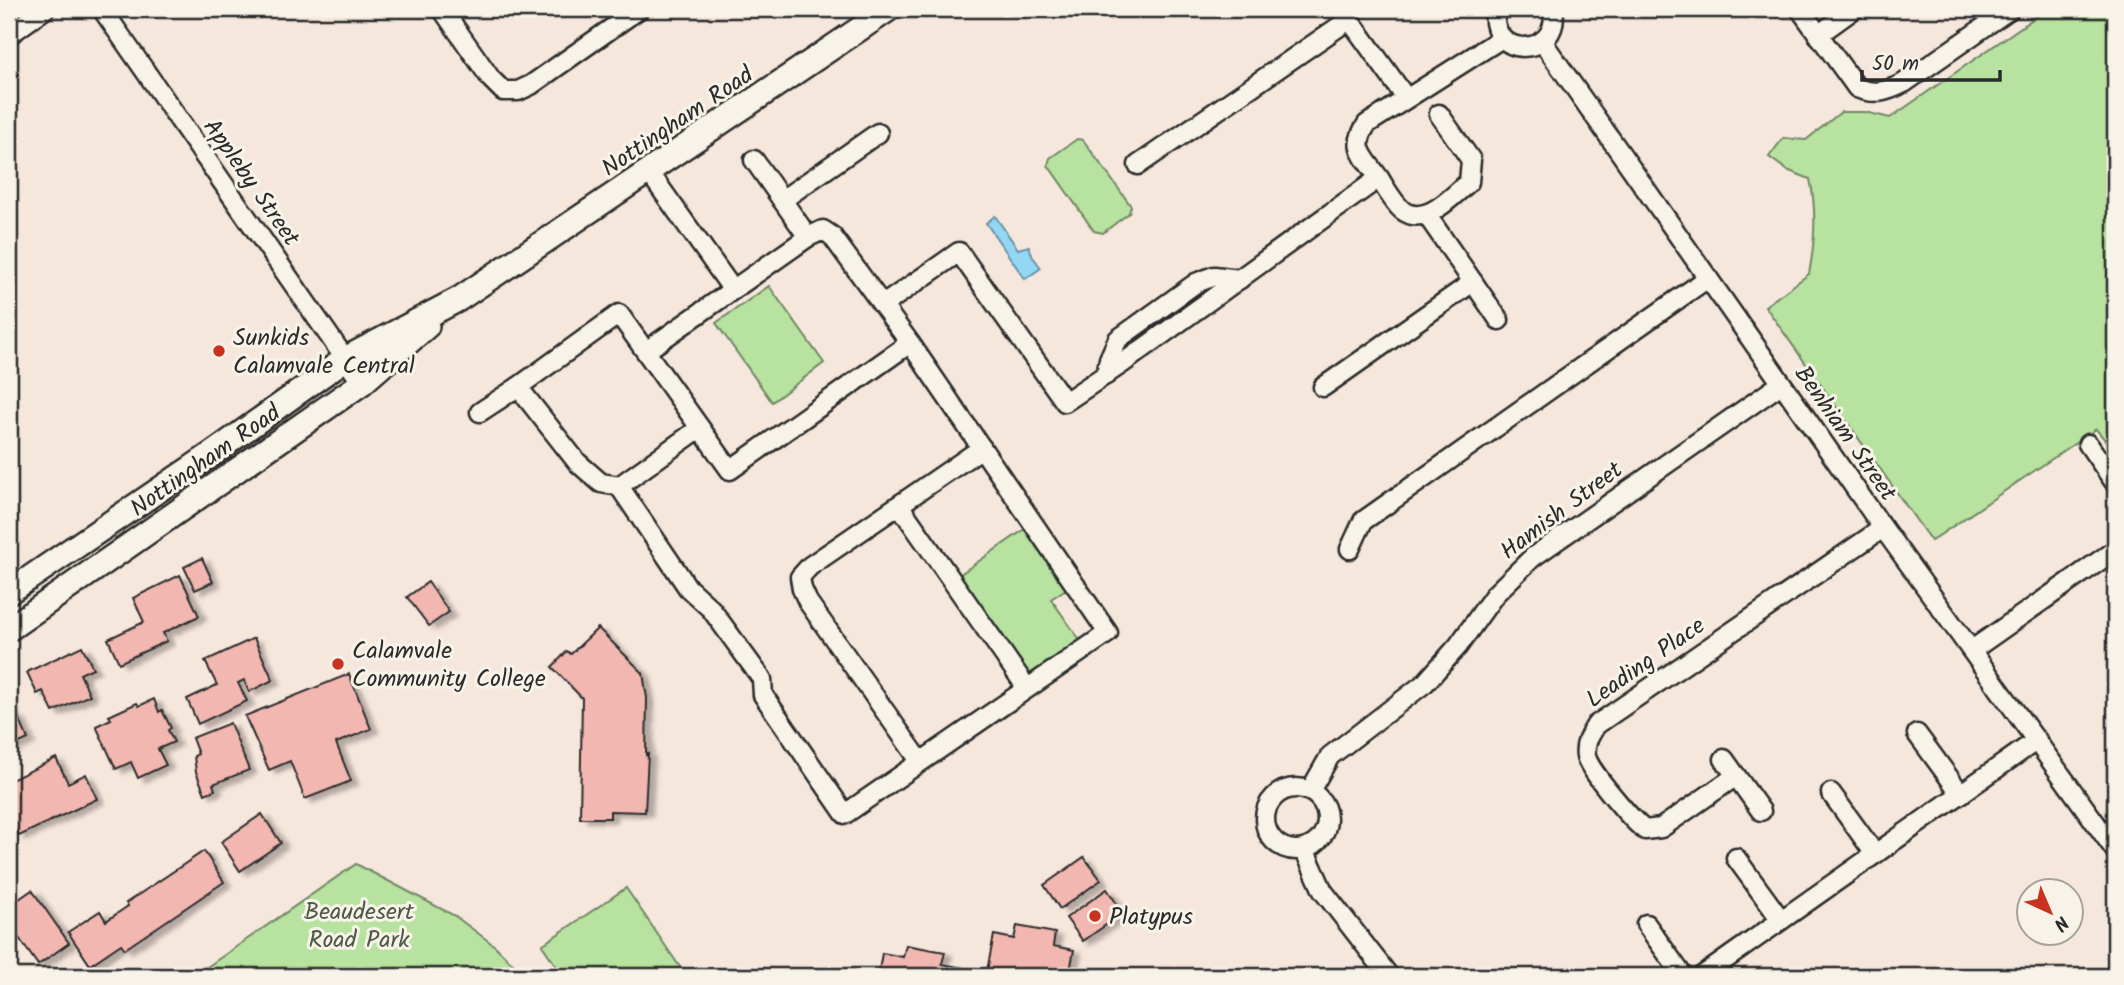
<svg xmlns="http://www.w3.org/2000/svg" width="2124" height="985" font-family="Kalam,sans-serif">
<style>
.green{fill:#b7e29f;stroke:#718665;stroke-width:2}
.water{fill:#92d7f4;stroke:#6992a4;stroke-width:2}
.building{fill:#f2b7b0;stroke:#2b2b2b;stroke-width:2;filter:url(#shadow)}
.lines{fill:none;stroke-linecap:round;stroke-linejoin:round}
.minor-casing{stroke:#2b2b2b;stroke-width:23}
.tertiary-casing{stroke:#2b2b2b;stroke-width:28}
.minor{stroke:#f7f3e8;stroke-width:18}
.tertiary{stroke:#f7f3e8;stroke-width:23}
.poi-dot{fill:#c8321e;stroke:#f7f3e8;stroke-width:2.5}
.labels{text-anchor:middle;stroke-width:6;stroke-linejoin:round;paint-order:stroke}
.street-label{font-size:24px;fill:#2b2b2b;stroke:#f7f3e8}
.poi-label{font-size:24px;fill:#2b2b2b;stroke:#f7f3e8;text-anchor:start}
.park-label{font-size:24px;fill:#4e5948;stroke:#f7f3e8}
</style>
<defs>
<filter id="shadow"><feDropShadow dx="7" dy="4" stdDeviation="2" flood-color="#0004"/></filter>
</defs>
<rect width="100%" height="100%" fill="#f6e7dd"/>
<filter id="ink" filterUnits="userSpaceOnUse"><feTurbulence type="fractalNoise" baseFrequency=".0143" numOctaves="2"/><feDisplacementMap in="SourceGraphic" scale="14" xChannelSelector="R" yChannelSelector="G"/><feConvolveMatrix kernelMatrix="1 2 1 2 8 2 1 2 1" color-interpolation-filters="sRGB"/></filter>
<g filter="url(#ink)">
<g class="green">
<path d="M2047,9H2112L2115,15V452L2096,429L1931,541L1765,306L1809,274C1815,242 1817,211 1810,179L1787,170L1769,157L1783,138L1806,140L1841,112H1865L1890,118Z"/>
<path d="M1077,139L1083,140L1131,206L1129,213L1103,233L1094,231L1048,165L1050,158Z"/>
<path d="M769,286L824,363L772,402L716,323Z"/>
<path d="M1025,529L1066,589L1051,599L1082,643L1031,678L959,575Z"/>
<path d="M356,864L455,916L495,946L525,976H194Z"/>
<path d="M626,888L686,976H563L542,945Z"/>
</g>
<path class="water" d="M995,216L1018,249L1029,246L1033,257L1041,268L1025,279L986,223Z"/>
<g class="building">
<path d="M202,558L213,582L195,590L184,567Z"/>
<path d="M180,575L199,616L163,633L167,641L119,663L108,639L144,622L133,598Z"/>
<path d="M428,582L449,612L429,626L407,597Z"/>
<path d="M598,628L643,673L647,698L646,755L648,754L645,812L610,811V818H580L582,698L552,667L567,651L571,654Z"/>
<path d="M254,638L273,680L249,692L244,680L238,683L247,701L198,724L187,699L217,685L205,661Z"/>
<path d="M82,646L93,668L80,674L90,695L53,712L43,691L37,694L27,672Z"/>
<path d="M349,674L371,729L336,743L351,781L305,799L290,761L269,770L245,716Z"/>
<path d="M154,699L159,712L162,710L171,728L168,730L174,742L158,749L166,765L138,778L131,762L116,769L96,726L111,719L109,716L137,703L139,706Z"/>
<path d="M9,704L15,718L18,716L28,739L9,748Z"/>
<path d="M230,723L249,770L213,784L215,790L205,794L196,772L194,756L198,754L192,738Z"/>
<path d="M56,758L68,783L86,774L97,799L19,836L9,818V781Z"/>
<path d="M262,814L281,843L240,871L221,842Z"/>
<path d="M204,851L224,882L125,949L121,944L90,965L68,932L100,911L106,921L128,906L126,903Z"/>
<path d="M1084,857L1101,880L1060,909L1044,885Z"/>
<path d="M1107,889L1123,913L1083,941L1066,918Z"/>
<path d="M32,890L69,943L38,965L14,931L12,933L9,930V906Z"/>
<path d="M1017,926L1055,933L1053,946L1074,950L1069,976H986L994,935L1014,939Z"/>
<path d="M906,945L945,952L942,964L964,968L962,976H878L882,953L903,957Z"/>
</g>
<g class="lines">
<defs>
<g id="minor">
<path d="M102,9L362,383"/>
<path d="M442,9L491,79L503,91H518L531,85L639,9"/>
<path d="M1342,9L1406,98"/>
<path d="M1495,9C1488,61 1562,58 1553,9"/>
<path d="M1800,9L1857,88C1875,95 1886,92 1904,83L2010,9"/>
<path d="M9,35L45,9"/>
<path d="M1818,35L1854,9"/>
<path d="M1542,41L1883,528L2115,850"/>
<path d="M754,160L808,237"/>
<path d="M1138,165L1350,19"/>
<path d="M649,172L733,290"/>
<path d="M1379,178C1385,187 1393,202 1402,210C1425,228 1452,196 1469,182L1471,160L1439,114"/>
<path d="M782,200L878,133"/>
<path d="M1473,282L1499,320"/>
<path d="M883,305L959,252L1065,402L1123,363L1379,178C1365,157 1350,148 1367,124L1502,38"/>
<path d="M646,351L808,237L823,230L832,236L910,343L730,470L619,314L518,387L577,462L601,483L619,486L688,588L711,609L762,679L763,695L845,814L1108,633L910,343"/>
<path d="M1106,375L1109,359L1118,339L1196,283L1214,276L1240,279"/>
<path d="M1323,387L1473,282L1426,214"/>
<path d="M480,412L518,387"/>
<path d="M2088,444L2115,483"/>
<path d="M619,486L700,428"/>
<path d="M899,505L1027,688"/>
<path d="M1350,549L1363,521L1708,278"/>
<path d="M1972,650L2115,550"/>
<path d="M1917,734L1961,794"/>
<path d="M1724,759L1761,811"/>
<path d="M920,761L808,602L802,589L800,577L810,566L982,448"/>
<path d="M1736,776L1661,828L1645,830C1633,822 1588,769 1586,756C1584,743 1590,735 1596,725L1883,528"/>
<circle cx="1296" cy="819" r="31"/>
<path d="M1310,791L1330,756L1425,683L1458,646L1495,594L1533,557L1781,384"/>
<path d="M1831,793L1875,854"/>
<path d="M1304,849L1323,891L1389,976"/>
<path d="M1736,858L1781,920"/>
<path d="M1646,924L1683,976"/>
<path d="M1702,976L2037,740"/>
</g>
<g id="tertiary">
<path d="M9,592L213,453L345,359L459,299L889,9"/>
<path d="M9,629L362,383L427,326"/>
</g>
</defs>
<use href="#minor" class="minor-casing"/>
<use href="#tertiary" class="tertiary-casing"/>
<use href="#minor" class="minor"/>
<use href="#tertiary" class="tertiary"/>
</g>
</g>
<g class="poi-dot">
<circle cx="219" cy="351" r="7"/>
<circle cx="338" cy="664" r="7"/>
<circle cx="1095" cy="916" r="7"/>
</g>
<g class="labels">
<g class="street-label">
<text transform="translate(677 121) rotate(-34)" y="8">Nottingham Road</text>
<text transform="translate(252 182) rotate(55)" y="8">Appleby Street</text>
<text transform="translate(1846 433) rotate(55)" y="8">Benhiam Street</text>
<text transform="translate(205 460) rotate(-35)" y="8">Nottingham Road</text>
<text transform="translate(1561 510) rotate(-37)" y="8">Hamish Street</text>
<text transform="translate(1645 662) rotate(-35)" y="8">Leading Place</text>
</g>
<g class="poi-label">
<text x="233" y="345">Sunkids<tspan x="233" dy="28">Calamvale Central</tspan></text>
<text x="352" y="658">Calamvale<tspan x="352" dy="28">Community College</tspan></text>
<text x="1109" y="924">Platypus</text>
</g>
<g class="park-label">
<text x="359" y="919">Beaudesert<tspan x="359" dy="28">Road Park</tspan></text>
</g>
</g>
<rect width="2124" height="985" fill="none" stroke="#f7f3e8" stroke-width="35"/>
<rect x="18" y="18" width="2089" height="950" fill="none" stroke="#2b2b2b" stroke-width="2.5" filter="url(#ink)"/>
<g transform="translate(2050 912) rotate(136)"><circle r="33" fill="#f7f3e8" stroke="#a5a39c" stroke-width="2"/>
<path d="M0-5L12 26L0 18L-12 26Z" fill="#c8321e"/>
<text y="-10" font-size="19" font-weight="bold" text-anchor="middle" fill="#2b2b2b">N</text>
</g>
<path d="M1862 70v10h138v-10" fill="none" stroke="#2b2b2b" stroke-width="3.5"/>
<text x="1872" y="70" font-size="21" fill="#2b2b2b" stroke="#f7f3e8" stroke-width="5" paint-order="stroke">50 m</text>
</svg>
